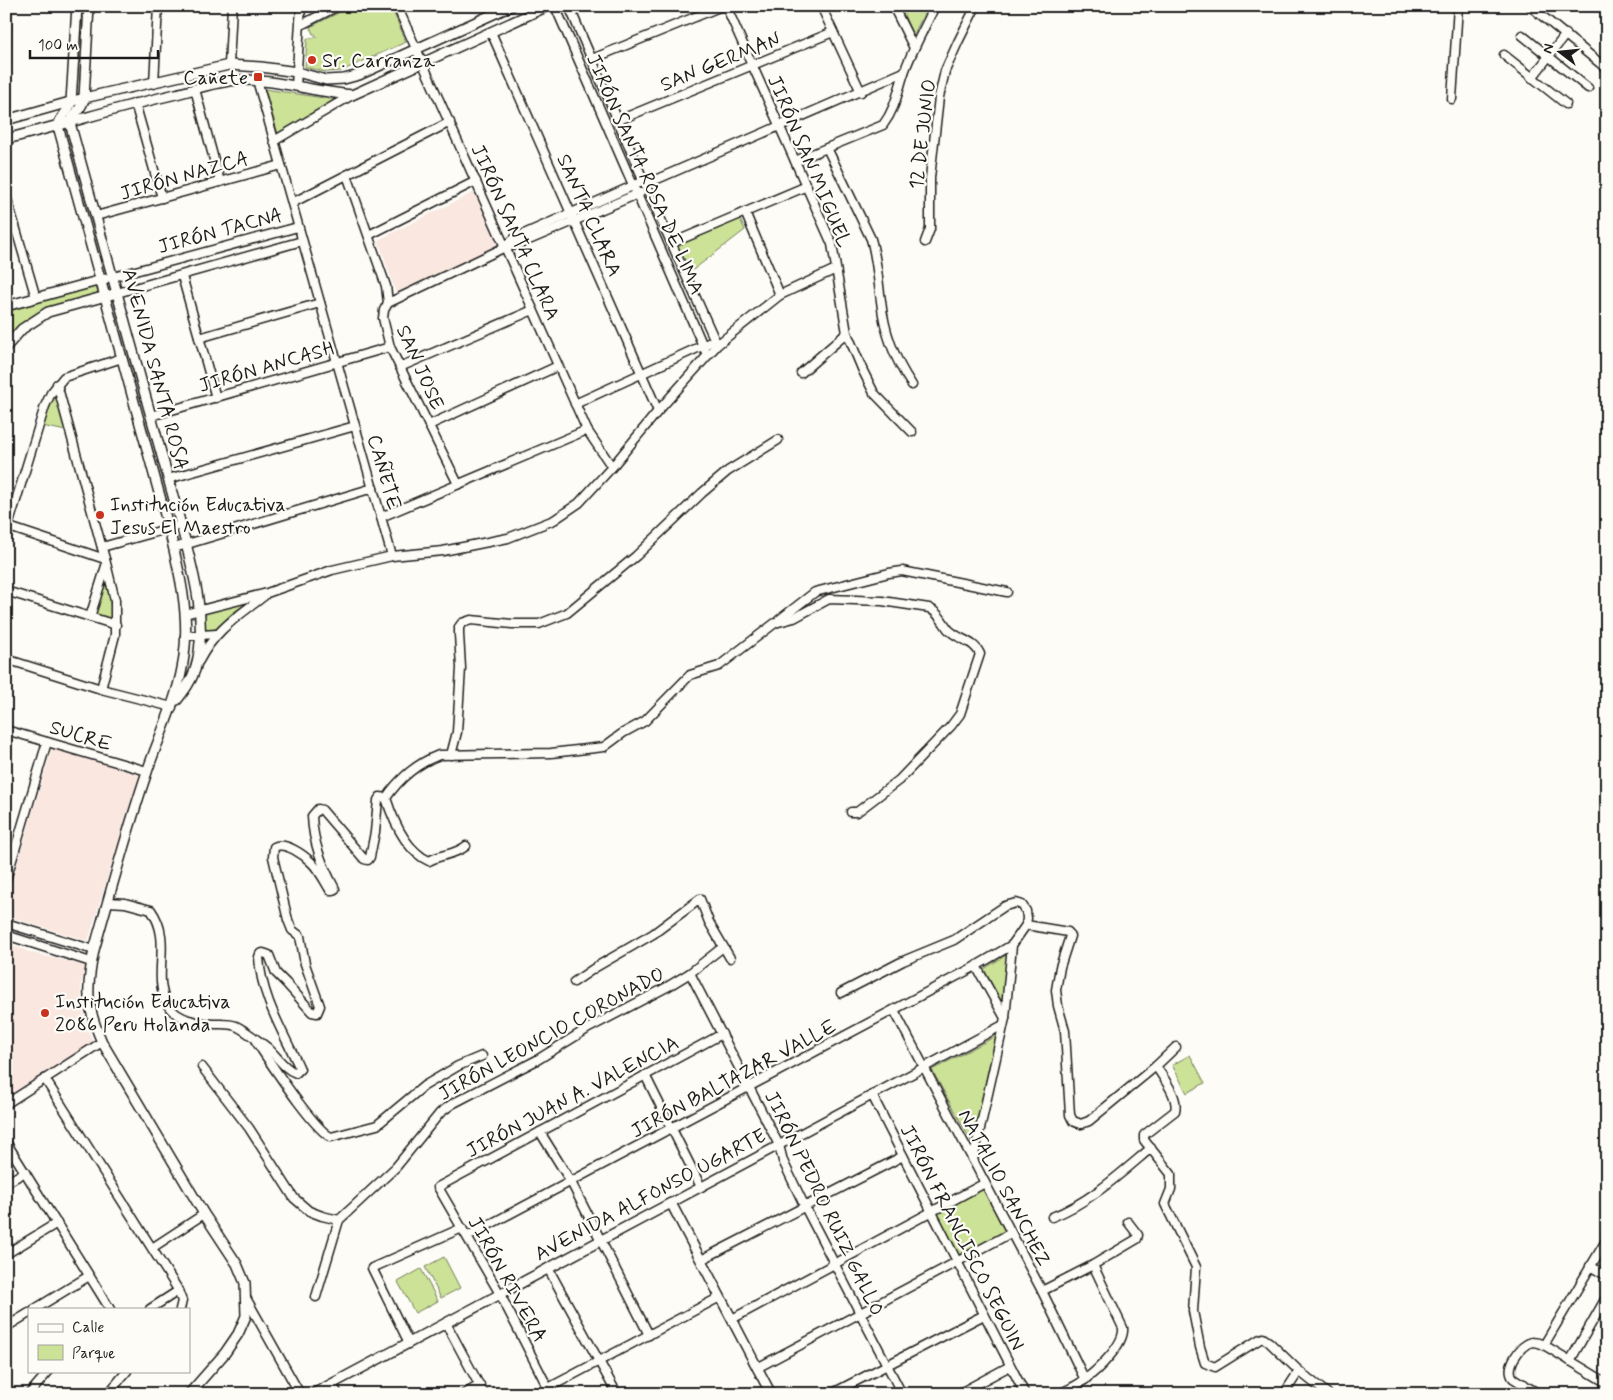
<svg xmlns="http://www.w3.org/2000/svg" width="1613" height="1400" font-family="Mynerve,sans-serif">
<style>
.built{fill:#fae8e0}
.green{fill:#cce297;stroke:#747f5a}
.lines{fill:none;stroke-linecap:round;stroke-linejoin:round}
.minor-casing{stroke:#1c1c1c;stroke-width:11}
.tertiary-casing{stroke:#1c1c1c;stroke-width:12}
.minor{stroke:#fdfcf7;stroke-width:8}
.tertiary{stroke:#fdfcf7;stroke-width:9}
.poi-dot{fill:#c8321e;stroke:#fdfcf7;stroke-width:2}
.labels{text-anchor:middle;stroke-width:4.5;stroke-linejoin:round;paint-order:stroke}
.poi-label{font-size:20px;fill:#1c1c1c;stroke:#fdfcf7;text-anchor:start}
.street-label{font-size:20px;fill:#1c1c1c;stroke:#fdfcf7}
</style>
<rect width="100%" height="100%" fill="#fdfcf7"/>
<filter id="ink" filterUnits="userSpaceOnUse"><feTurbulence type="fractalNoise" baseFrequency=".02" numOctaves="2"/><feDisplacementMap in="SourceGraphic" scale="10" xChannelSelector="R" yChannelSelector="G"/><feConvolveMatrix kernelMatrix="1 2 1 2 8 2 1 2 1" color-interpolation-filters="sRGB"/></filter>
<g filter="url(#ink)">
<g class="built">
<path d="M474,192L500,246L396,293L378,240Z"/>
<path d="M52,748L139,775L88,941L6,916V901Z"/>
<path d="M6,943L33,953L85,965L81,986L82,1005L85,1022L93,1042L6,1097Z"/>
</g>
<g class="green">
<path d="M352,6H391L406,42L341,71L325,72L305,67L307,39L317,37L315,34H313L310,27Z"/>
<path d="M900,6H928L913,36Z"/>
<path d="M265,89L337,100L278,134Z"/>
<path d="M740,219L745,230L689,273L677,246Z"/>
<path d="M96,286L98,294L44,310L6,341V312Z"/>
<path d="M57,396L66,431L42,426L53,399Z"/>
<path d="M106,579L113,619L94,614Z"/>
<path d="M255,598L231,614L216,629L203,630V613Z"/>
<path d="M1009,953L1002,1003L984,969Z"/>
<path d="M996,1036L972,1143L932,1070Z"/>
<path d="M1190,1055L1205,1083L1187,1093L1172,1065Z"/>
<path d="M984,1189L1005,1232L959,1255L937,1213Z"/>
<path d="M444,1257L460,1288L441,1298L425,1267Z"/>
<path d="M421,1269L438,1301L415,1313L398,1282Z"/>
</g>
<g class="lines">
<defs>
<g id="minor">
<path d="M397,6L587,430L612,467"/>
<path d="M555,6L707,355"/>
<path d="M569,6L645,184L717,345"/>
<path d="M726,6L832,244L847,333L863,371L874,393L912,432"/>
<path d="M821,6L861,92"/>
<path d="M893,6L914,48"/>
<path d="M1530,6L1607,69"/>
<path d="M301,25L338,6"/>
<path d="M491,32L658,411"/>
<path d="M1522,35L1588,88"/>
<path d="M1504,55L1566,104"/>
<path d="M592,59L722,6"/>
<path d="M6,62L7,6"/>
<path d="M229,65L232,6"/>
<path d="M1532,78L1566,34"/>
<path d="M257,80L392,556"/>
<path d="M154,84L158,6"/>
<path d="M296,86L301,6"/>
<path d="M195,89L220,182"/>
<path d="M1452,99L1458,6"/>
<path d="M135,103L162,198"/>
<path d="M619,120L833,32"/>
<path d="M274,141L352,95"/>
<path d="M827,148L871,239C877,260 878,280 881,301C884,331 895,360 912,385"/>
<path d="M795,161L883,125C896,108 898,90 905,70C913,48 925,27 935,6"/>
<path d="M347,175L386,286L388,303L384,310L383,318L390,347L458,484"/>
<path d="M6,195L36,298"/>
<path d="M292,203L450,122"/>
<path d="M745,212L780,295"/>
<path d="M96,216L281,165"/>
<path d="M369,235L476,181"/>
<path d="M925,242L930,229V178L939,97L945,71L958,42L976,6"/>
<path d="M672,243L807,186"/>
<path d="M505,247L517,245L640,193"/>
<path d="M182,276L216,398"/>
<path d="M113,277L298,227"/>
<path d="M117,293L302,241"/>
<path d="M388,303L495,252L505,247L515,238L644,181L655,180L904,72"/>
<path d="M199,338L320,303"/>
<path d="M400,367L533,310"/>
<path d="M801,373L847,333"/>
<path d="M57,384L105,559L115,600V635L101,689"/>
<path d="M575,404L715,340"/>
<path d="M151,416L390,347"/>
<path d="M429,425L558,366"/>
<path d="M168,479L355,426"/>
<path d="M381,517L587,430"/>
<path d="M6,526L105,559"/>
<path d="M6,533L45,406L51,393L64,377L122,358"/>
<path d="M102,547L181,525"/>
<path d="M174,548L373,488"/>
<path d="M6,591L116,625"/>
<path d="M185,614L267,593L332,570L392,556L443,551L508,538L554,520L579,503L612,467L658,411L717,345L780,295L836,269"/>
<path d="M90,617L106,566"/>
<path d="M779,620L815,592L889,573L902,571L1007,592"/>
<path d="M185,636L217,634"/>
<path d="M6,659L101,689L172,707"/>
<path d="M199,661C215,630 237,617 264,596"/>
<path d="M6,730L147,771"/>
<path d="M451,755L457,732L461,668L459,634V627L462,623L471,620L512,624H539L567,613L636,556L702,493L728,471L778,440"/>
<path d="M386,798C399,779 418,763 439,755L551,753L604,747L623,733L645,721L690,675L719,666L775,623L794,618L829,599L882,601L929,608C939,613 942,621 948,629C958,640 974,640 980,654L960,714L951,726L899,780L857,812H851"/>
<path d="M6,880L47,742"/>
<path d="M108,902L125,903L151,910C173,941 152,972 166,1002C174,1019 197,1023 213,1024C221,1024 229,1023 236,1026C245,1030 260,1042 268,1048C277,1056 284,1069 296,1073L300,1069C284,1033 261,998 259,957L260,954L263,953L269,955L276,973L286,983L312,1012L317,1013L320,1006L305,964L300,936L292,930L288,920L273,857L274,847C285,841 304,855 312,863C320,871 325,882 330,890H333L335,889C322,865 313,843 312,816L318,809L322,810L364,859L368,860L370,857L375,832L378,800L380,797L386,798C393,820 406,851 429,861C441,854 455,855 466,846"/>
<path d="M6,923L94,950"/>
<path d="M1026,925L1068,932L1070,936L1060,967L1056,990L1058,1006L1065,1031L1070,1115L1073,1121L1081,1124L1089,1121L1156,1066L1176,1047"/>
<path d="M6,935L91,962"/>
<path d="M976,966L1005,1018"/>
<path d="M690,973L779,1145L783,1161L805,1207L902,1394"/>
<path d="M574,982L596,967L653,934L700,899L709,922L730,958"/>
<path d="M841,993L903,961L954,940L1005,906L1016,903L1022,905L1026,911L1027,918L1026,925L1012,945L1005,1018L973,1160"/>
<path d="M894,1010L1042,1291L1085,1380"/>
<path d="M257,1043C270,1062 314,1130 331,1137L377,1125L424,1086L458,1066L482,1056"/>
<path d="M1156,1066C1163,1078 1179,1097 1175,1111L1144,1135V1140L1171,1174V1189L1165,1204L1196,1267L1193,1311L1200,1347L1205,1363L1215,1367L1260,1339L1263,1338L1269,1342L1299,1371L1328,1394"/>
<path d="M202,1067L249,1128L294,1198L309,1211L322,1216L339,1220"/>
<path d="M645,1075L701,1187"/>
<path d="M45,1079L177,1288L182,1301L180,1309"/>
<path d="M872,1095L1025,1394"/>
<path d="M6,1104L102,1042"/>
<path d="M540,1132L571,1182L649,1335"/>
<path d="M6,1142L110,1309"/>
<path d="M6,1183L25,1172"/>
<path d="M671,1203L1003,1025"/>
<path d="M1052,1217C1090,1202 1120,1174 1151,1148"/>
<path d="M468,1236L976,966L1012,945"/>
<path d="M152,1248L204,1214"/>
<path d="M6,1254L57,1223"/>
<path d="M701,1260L903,1156"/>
<path d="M1590,1266L1607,1276"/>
<path d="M548,1268L617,1394"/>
<path d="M1042,1291L1093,1265L1137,1239L1138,1235L1128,1222"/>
<path d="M316,1297L339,1220L396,1167L440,1113L452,1104L537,1060L587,1029L667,987L690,973L723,947"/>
<path d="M246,1298L300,1394"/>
<path d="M35,1309L89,1276"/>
<path d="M150,1309L178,1291"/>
<path d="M732,1319L985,1183"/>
<path d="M446,1323L484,1394"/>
<path d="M6,1327L29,1313"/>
<path d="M409,1343L372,1268L462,1228"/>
<path d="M1544,1345L1607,1239"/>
<path d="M1570,1361L1607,1296"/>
<path d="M757,1368L1011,1233"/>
<path d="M332,1384L338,1394"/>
<path d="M548,1388L500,1294L438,1187L722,1034"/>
<path d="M29,1394L49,1371"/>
<path d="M108,1394L127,1371"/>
<path d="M464,1394L480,1385"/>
<path d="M537,1394L720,1297"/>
<path d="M831,1394L984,1315"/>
<path d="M958,1394L1010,1366"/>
<path d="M1060,1394C1068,1389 1077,1386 1084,1380C1097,1371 1125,1344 1123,1328L1093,1265"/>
<path d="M1284,1394L1299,1371"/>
<path d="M1518,1394L1524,1384"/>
<path d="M1539,1394L1513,1378C1505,1367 1520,1345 1532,1342C1537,1342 1540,1343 1544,1345L1607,1383"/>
</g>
<g id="tertiary">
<path d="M77,6L71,102C69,112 60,116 58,126L169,529C179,570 190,613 184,656C179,697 160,733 147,772C127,830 111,891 94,950C86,989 86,1006 102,1042L204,1214L237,1264L245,1283L246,1316L238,1334L225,1353L189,1394"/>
<path d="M89,6L84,98C83,109 73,113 70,123L181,525C193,569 209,625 195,670C191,682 184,691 177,700"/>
<path d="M6,120L84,98L229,65L261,67L297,72L326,80L344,79L359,75L511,6"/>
<path d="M6,139C63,125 119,107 176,94C196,89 218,81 239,80C277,79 314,92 352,95L548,6"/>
<path d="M6,306L105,279"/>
<path d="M6,347L22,329L48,312L117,293"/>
<path d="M313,1394L671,1203L771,1394"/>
</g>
</defs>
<use href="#minor" class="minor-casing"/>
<use href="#tertiary" class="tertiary-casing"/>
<use href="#minor" class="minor"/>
<use href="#tertiary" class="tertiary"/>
</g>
</g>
<g class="poi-dot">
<circle cx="312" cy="60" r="5"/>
<rect x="253" y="72" width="10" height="10" rx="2.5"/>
<circle cx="100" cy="515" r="5"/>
<circle cx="45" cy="1013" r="5"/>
</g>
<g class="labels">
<g class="poi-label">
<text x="322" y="67">Sr. Carranza</text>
<text x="248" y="84" text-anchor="end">Cañete</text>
<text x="110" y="511">Institución Educativa<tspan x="110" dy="23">Jesus El Maestro</tspan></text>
<text x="55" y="1008">Institución Educativa<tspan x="55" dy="23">2086 Peru Holanda</tspan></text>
</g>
<g class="street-label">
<text transform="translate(720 61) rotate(-22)" y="7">SAN GERMAN</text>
<text transform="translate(922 134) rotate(-83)" y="7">12 DE JUNIO</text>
<text transform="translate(810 161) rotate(67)" y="7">JIRÓN SAN MIGUEL</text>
<text transform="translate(646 174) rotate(66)" y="7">JIRÓN SANTA ROSA DE LIMA</text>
<text transform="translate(184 175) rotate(-16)" y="7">JIRÓN NAZCA</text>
<text transform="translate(590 215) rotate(66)" y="7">SANTA CLARA</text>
<text transform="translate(220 230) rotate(-15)" y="7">JIRÓN TACNA</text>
<text transform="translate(516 232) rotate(66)" y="7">JIRÓN SANTA CLARA</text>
<text transform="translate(266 366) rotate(-16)" y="7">JIRÓN ANCASH</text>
<text transform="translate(421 367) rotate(66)" y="7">SAN JOSE</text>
<text transform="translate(156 369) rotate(75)" y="7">AVENIDA SANTA ROSA</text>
<text transform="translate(385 472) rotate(74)" y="7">CAÑETE</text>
<text transform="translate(81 735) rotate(17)" y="7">SUCRE</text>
<text transform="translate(551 1033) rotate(-29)" y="7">JIRÓN LEONCIO CORONADO</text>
<text transform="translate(733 1078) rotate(-28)" y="7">JIRÓN BALTAZAR VALLE</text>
<text transform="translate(572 1096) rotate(-28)" y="7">JIRÓN JUAN A. VALENCIA</text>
<text transform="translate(1005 1187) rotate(62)" y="7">NATALIO SANCHEZ</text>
<text transform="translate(650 1194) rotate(-28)" y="7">AVENIDA ALFONSO UGARTE</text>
<text transform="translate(825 1203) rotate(64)" y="7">JIRÓN PEDRO RUIZ GALLO</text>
<text transform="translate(963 1237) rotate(63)" y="7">JIRÓN FRANCISCO SEGUIN</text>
<text transform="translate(508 1279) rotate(61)" y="7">JIRÓN RIVERA</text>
</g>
</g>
<rect width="1613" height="1400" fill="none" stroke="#fdfcf7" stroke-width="25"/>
<rect x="12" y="12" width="1588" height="1375" fill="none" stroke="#1c1c1c" stroke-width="2" filter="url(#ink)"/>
<rect x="28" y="1308" width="162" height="65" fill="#fdfcf7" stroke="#a3a29f"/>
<rect x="38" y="1324" width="25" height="8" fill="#fdfcf7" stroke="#a3a29f"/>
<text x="72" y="1332" font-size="15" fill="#1c1c1c">Calle</text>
<rect x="38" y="1345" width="25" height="15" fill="#cce297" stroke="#a3a29f"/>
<text x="72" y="1358" font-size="15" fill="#1c1c1c">Parque</text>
<g transform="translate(1560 52) rotate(286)" stroke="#fdfcf7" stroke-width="4" paint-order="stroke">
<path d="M0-4L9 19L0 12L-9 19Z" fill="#1c1c1c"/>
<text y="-8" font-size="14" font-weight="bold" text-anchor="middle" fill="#1c1c1c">N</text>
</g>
<path d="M30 50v8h128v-8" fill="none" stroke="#1c1c1c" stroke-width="2.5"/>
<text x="38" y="50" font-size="15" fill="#1c1c1c" stroke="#fdfcf7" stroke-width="4" paint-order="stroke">100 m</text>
</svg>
